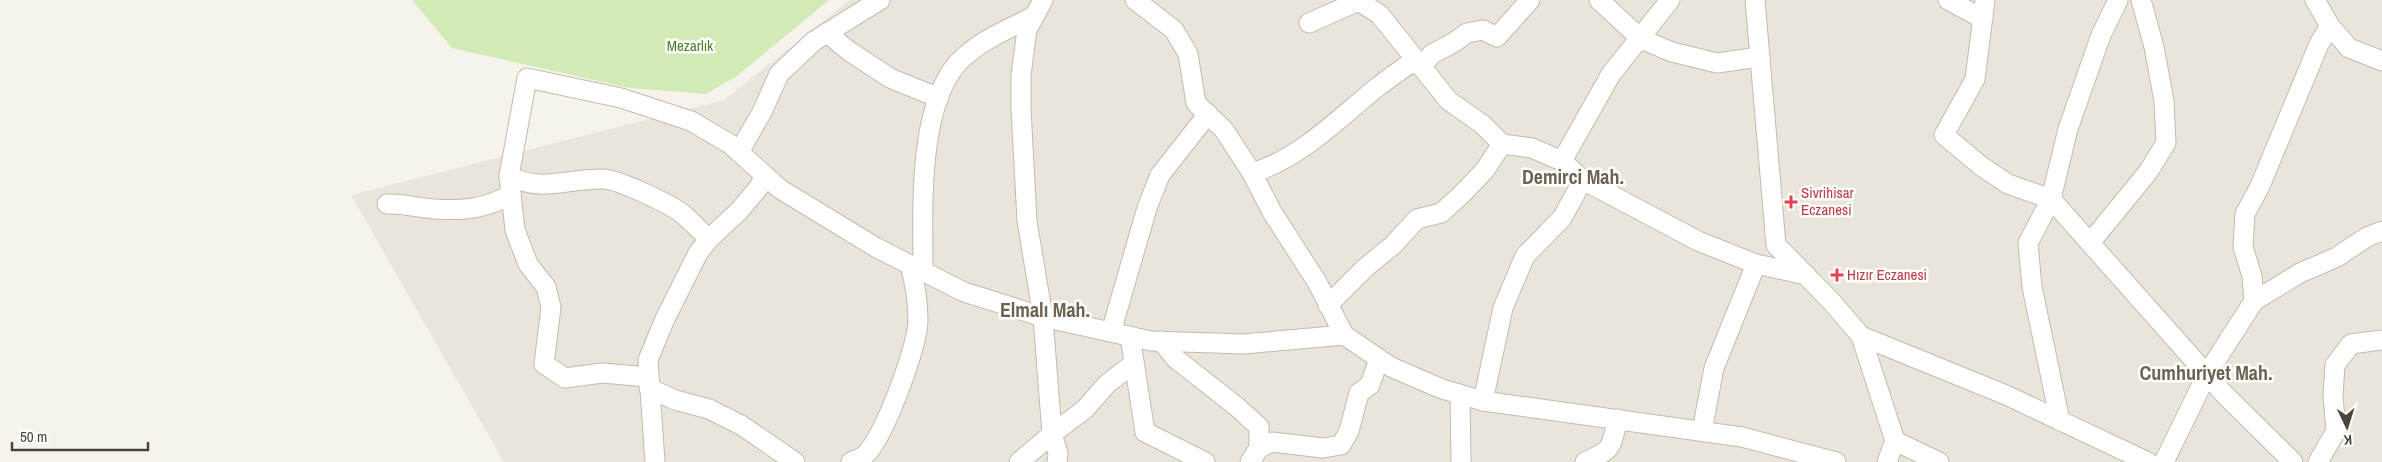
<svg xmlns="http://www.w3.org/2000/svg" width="2382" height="462" font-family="'Archivo Narrow',sans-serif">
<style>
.residential{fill:#eae5da}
.green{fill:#d2eab5}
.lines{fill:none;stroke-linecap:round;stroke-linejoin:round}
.minor-casing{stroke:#c2bbae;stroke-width:21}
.minor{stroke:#fff;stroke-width:19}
.health-dot{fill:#e0444e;stroke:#fff;stroke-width:2}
.labels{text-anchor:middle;stroke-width:5;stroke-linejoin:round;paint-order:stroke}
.park-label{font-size:15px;fill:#4a7f2a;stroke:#fff}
.health-label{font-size:15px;fill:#be3a42;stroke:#fff;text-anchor:start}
.district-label{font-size:20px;font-weight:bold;fill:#6e6250;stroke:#fff}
</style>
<rect width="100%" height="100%" fill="#f6f3ec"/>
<path class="residential" d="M850,0H2382V462H504L351,195L724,100Z"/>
<path class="green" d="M412,0H829L737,76L706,94L629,88L452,48Z"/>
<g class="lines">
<defs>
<g id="minor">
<path d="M1043,0L1027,30L1021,75V109L1027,221L1043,317L1052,434L1058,453L1057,462"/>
<path d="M1135,0L1174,30L1188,54L1196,103L1224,130L1252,173L1272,212L1317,282L1344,335"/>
<path d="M1599,0L1641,39L1672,52L1717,63L1760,57"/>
<path d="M1670,0L1611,74L1562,161L1583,180L1698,241L1756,264L1806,275"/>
<path d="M1755,0L1776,245L1831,301L1861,336L1895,441L1939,462"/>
<path d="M1948,0L1983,19"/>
<path d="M1985,0L1975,79L1944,135L1981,166L2008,184L2051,199L2225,395L2293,462"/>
<path d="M2315,0L2330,26L2349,48L2382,61"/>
<path d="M1360,2L1379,14L1449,101L1482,124L1502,144L1532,148L1562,161"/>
<path d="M1309,23L1361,0"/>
<path d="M827,33L849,51L890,78L939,98"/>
<path d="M1421,67L1432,54L1453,43L1467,33L1483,30L1497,37L1530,0"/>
<path d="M739,152L762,112L779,74L814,41L880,0"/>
<path d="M1252,173C1300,158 1336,121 1375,89C1388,79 1402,69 1415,60"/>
<path d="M509,176L515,230L528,264L546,287L551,307L544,364L565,378L602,373L648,377"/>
<path d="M387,204C403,203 418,208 434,209C463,211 486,209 511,194"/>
<path d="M709,239C700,231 692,222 684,215C672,205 618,179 603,179C569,178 541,193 509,176L527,78L621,98L691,121L730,144L780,189L877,248L964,292L1043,317L1151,341L1244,344L1344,335L1391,367L1442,389L1483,401L1742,437L1836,462"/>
<path d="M2090,243L2148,172L2166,143L2164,101L2154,47L2141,0"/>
<path d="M923,271C923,213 916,97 965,56C985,38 1011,28 1034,16"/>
<path d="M2254,301L2300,273L2337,257L2367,237L2382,231"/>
<path d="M1328,305L1365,268L1393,245L1417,219L1441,213L1460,196L1485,170L1502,144"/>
<path d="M1111,332L1147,208L1160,175L1208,114"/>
<path d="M1130,336L1145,432L1205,462"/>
<path d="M1861,336L2006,395L2148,462"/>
<path d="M1161,341L1176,359L1236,406L1259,427V448"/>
<path d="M649,388L675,400L709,409L741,425L795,462"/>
<path d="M1460,394L1461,462"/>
<path d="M1483,401L1503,308L1525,256L1562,218L1583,180"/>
<path d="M2060,421L2032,287L2028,243L2051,199L2068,129L2101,35L2118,0"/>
<path d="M1702,431L1714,368L1756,264"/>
<path d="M655,462L648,360L664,321L698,253L709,239L739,211L759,187L765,176"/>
<path d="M851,462C855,460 862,458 865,455C884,438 917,348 918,321C918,302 915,283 910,265"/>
<path d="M1019,462L1052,434L1085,409L1107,384L1134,363"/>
<path d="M1250,462L1259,448L1272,442L1323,448L1341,445L1349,431L1359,393L1370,385L1379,359"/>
<path d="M1585,462C1614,449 1610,449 1618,419"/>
<path d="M1887,462L1895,441"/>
<path d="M2164,462L2207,374L2254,301L2252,276L2243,247L2245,214L2260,186L2319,44L2330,26"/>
<path d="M2318,462L2336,431L2333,396L2335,365L2351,344L2382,340"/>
</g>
</defs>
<use href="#minor" class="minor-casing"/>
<use href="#minor" class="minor"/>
</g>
<g class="health-dot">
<path d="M1788.5 194.5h5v5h5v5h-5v5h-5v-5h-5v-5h5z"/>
<path d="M1834.5 267.5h5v5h5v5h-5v5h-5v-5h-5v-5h5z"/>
</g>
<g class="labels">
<g class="park-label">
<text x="690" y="51">Mezarlık</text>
</g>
<g class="health-label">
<text x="1801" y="198">Sivrihisar<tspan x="1801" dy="17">Eczanesi</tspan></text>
<text x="1847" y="280">Hızır Eczanesi</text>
</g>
<g class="district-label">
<text x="1573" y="184">Demirci Mah.</text>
<text x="1045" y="317">Elmalı Mah.</text>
<text x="2206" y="380">Cumhuriyet Mah.</text>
</g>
</g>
<g transform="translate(2347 427) rotate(176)" stroke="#ffffff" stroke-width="4" paint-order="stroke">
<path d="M0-4L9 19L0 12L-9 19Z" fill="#4b4439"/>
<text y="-8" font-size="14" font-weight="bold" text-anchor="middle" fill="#4b4439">K</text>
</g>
<path d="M12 442v8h136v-8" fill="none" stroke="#4b4439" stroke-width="2.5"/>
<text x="20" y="442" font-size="15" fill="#4b4439" stroke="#ffffff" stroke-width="4" paint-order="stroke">50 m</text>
</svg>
